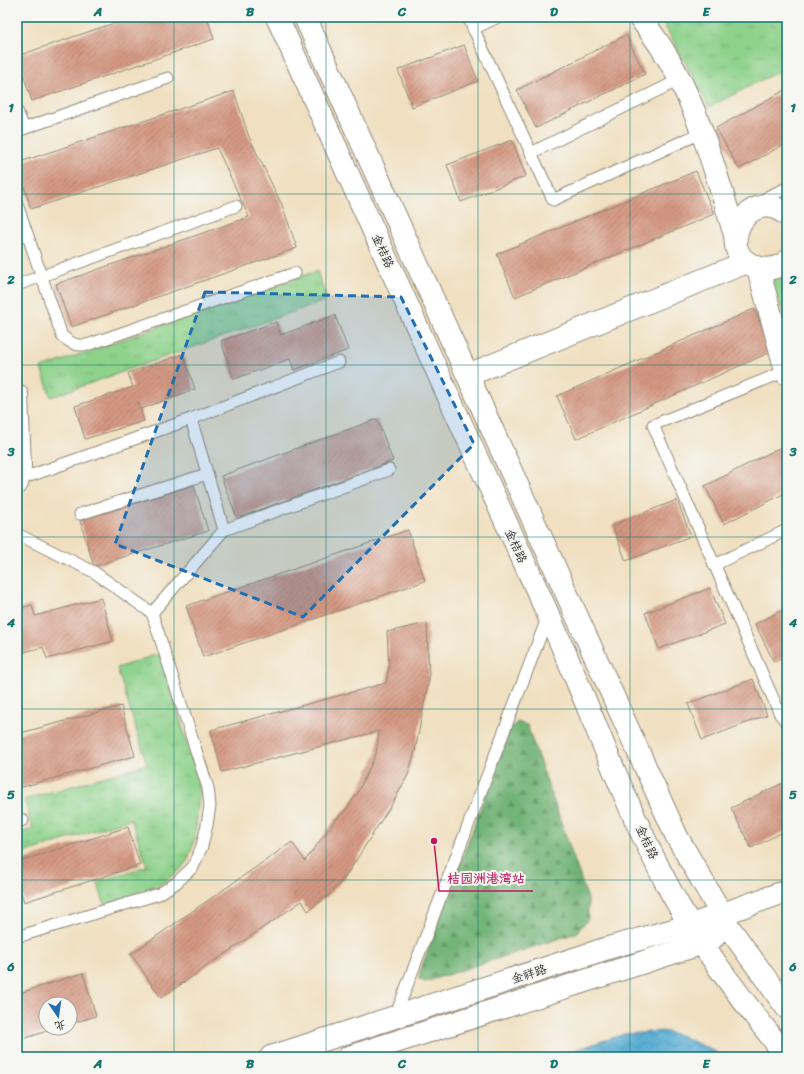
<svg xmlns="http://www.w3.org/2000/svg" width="804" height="1074" font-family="Sriracha,'LXGW WenKai TC',sans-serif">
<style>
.grass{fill:url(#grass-tufts);stroke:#5c7e5b}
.forest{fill:url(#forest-firs);stroke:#4e7051}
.water{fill:url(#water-waves);stroke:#416c7f}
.building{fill:url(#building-hatch)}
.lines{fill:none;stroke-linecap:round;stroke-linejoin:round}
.lane-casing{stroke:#8e8676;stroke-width:13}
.street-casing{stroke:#8e8676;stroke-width:24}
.secondary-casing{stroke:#8e8676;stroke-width:24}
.lane{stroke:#fff;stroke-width:11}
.street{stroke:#fff;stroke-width:22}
.secondary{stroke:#fff;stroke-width:22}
.marked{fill:#1f6fb2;fill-opacity:0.2;stroke:#1f6fb2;stroke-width:3;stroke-dasharray:8 5;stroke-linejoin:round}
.grid{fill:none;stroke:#0f766e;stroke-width:1;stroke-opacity:0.55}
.labels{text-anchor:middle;stroke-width:4;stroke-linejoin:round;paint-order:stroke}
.street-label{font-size:12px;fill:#2b2b2b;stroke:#f6f6f2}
.leader{fill:none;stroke:#c2185b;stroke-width:1.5}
.callout-dot{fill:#c2185b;stroke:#f6f6f2;stroke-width:1.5}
.callout-label{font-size:13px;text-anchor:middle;font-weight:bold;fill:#c2185b;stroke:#f6f6f2;stroke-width:4;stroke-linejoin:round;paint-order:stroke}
.neatline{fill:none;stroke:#0f766e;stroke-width:1.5}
.grid-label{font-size:13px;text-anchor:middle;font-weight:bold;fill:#0f766e}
</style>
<defs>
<pattern id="grass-tufts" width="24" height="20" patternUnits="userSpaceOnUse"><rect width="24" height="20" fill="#8ed28b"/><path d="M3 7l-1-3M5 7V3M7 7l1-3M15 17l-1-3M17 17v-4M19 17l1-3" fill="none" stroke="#7bb478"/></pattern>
<pattern id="forest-firs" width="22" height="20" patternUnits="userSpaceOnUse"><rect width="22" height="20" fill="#72b477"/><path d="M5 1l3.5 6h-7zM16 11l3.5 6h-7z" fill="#5e9362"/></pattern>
<pattern id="water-waves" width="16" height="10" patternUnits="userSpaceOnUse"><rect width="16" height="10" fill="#57acd3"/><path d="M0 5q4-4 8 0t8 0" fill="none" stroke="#488cab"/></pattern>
<pattern id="building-hatch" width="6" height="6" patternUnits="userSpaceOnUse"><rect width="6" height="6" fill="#d49882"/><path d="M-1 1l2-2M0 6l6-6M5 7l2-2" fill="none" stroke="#ac7c6b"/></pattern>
</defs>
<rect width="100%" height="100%" fill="#f6f6f2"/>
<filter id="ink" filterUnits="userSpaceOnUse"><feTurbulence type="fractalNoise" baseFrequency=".025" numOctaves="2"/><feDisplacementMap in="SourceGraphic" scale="8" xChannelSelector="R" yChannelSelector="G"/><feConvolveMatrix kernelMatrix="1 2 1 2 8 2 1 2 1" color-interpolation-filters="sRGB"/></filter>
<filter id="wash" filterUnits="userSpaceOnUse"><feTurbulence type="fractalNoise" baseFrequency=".012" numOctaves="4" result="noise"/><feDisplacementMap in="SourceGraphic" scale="16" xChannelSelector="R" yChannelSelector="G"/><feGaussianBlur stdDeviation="0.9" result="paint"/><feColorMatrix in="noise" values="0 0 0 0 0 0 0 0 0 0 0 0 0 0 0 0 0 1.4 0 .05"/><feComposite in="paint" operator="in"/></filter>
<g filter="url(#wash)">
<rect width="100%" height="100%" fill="#f0e0c1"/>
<g class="grass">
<path d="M660,17H787V67L709,107Z"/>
<path d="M317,271L327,300L51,397L41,368Z"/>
<path d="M787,273V319L769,280Z"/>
<path d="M155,655H160L200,784L195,838L188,860L180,870L161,884L105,905L97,882L147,866L131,819L17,855V834L33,829L24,800L147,764L117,668Z"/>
</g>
<path class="forest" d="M517,722L527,725L588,899V919L576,933L425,982L419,979L420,972L510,729Z"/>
<path class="water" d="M662,1031L680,1035L726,1057H553L624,1034Z"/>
<g id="blocks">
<g class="building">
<path d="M132,17H207L214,39L32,101L17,56Z"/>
<path d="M626,35L645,74L536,128L517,90Z"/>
<path d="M464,45L478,81L412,107L398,70Z"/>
<path d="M787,89V143L739,169L716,128Z"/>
<path d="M234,91L249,137L282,205L297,248L71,327L56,284L249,217L217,148L31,209L17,163Z"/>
<path d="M512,140L526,176L461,202L447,165Z"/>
<path d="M696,171L714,214L515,297L497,254Z"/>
<path d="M754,309L773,351L576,439L557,396Z"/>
<path d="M335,315L348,350L294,370L290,359L234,379L221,341L276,322L281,335Z"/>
<path d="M183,354L195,389L141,409L138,402L144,421L85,439L75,406L133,387L128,373Z"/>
<path d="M377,419L393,461L237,518L221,476Z"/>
<path d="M787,444V492L724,524L705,486Z"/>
<path d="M194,485L208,531L94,566L80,521Z"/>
<path d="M677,500L691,536L626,561L612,525Z"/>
<path d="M408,530L425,581L203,657L186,606Z"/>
<path d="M710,588L725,624L659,649L645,613Z"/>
<path d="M101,598L113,641L47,659L43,647L17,654V609L32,605L35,616Z"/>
<path d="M787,608V656L774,662L755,624Z"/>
<path d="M427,623L429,679L415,751L408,775L395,799L344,879L328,896L308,911L302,901L161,998L131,954L292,842L305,861L335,820L348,807L357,794L376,754L379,731L222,772L211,730L386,683L389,667L387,632Z"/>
<path d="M753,679L767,715L702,740L688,704Z"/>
<path d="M121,706L135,756L18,788L17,734Z"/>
<path d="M787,781V830L751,848L731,808Z"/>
<path d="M128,827L140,865L24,902L17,879V862Z"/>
<path d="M83,973L96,1016L70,1024V1004H46V1028H56L17,1041V994Z"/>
</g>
</g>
</g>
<g filter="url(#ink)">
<use href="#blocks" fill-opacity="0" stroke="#8e8676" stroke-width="1"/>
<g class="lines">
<defs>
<g id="lane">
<path d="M468,17L553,200L703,132"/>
<path d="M473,29L498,17"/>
<path d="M17,111L24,128"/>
<path d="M17,131L168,78"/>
<path d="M531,153L681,79"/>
<path d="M17,204L62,336C72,344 77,347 90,344L295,273"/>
<path d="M757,205L769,196L787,188"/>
<path d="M17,285L236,206"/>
<path d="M18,480L191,419L339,362"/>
<path d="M80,514L207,474"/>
<path d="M224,530L389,470"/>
<path d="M17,534L94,572L152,613L208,788L210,806L207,825L202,846L193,867L176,883L159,894L17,937"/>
<path d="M714,565L787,530"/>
<path d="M152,613L224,530L191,419"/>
<path d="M787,709L780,714L787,723"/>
<path d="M780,714L653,425L786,371"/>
<path d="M17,822L23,820"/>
<path d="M395,1017L548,616"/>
</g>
<g id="street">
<path d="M639,17C692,80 711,158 735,235"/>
<path d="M787,215C747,181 709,258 761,268C770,270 781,267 787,261"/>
<path d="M758,268L787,374"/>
<path d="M468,375L747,262"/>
<path d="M17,395L20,466L17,483"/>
</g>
<g id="secondary">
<path d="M277,17C367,216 456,414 547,612C589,704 622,800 670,890C702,950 745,1003 787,1057"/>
<path d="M305,17L677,837L730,929L787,1008"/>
<path d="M271,1057L608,948L691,925L787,891"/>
<path d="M349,1057L703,943L714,937"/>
</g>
</defs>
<use href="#lane" class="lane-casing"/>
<use href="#street" class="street-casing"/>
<use href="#secondary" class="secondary-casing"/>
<use href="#lane" class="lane"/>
<use href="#street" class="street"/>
<use href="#secondary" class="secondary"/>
</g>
</g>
<path class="marked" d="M205,292L401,297L474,444L303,617L115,544Z"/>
<path class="grid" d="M174,17V1057M326,17V1057M478,17V1057M630,17V1057M17,194H787M17,365H787M17,537H787M17,709H787M17,880H787"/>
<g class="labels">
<g class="street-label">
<text transform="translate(383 251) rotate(66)" y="4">金桔路</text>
<text transform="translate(516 546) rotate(66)" y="4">金桔路</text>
<text transform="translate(647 842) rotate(65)" y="4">金桔路</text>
<text transform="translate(529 974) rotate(-18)" y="4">金祥路</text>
</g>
</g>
<path class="leader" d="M434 841L439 891H533"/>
<circle class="callout-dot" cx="434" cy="841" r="4"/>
<g class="callout-label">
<text x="486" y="883">桔园洲港湾站</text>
</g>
<rect width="804" height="1074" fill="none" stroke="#f6f6f2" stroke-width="44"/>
<g transform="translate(58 1016) rotate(167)"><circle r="19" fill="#f6f6f2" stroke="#a5a5a2"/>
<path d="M0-3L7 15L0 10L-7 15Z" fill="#1f6fb2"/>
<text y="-6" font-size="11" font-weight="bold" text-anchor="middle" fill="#2b2b2b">北</text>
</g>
<rect x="22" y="22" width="760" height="1030" class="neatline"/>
<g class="grid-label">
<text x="98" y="16">A</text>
<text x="250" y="16">B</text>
<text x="402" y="16">C</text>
<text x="554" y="16">D</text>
<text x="706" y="16">E</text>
<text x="11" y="112">1</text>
<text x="793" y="112">1</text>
<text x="11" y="284">2</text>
<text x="793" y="284">2</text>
<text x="11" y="456">3</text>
<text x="793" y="456">3</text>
<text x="11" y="627">4</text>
<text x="793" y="627">4</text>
<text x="11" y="799">5</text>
<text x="793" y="799">5</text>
<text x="11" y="971">6</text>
<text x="793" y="971">6</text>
<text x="98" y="1068">A</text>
<text x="250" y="1068">B</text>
<text x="402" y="1068">C</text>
<text x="554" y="1068">D</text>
<text x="706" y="1068">E</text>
</g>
</svg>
